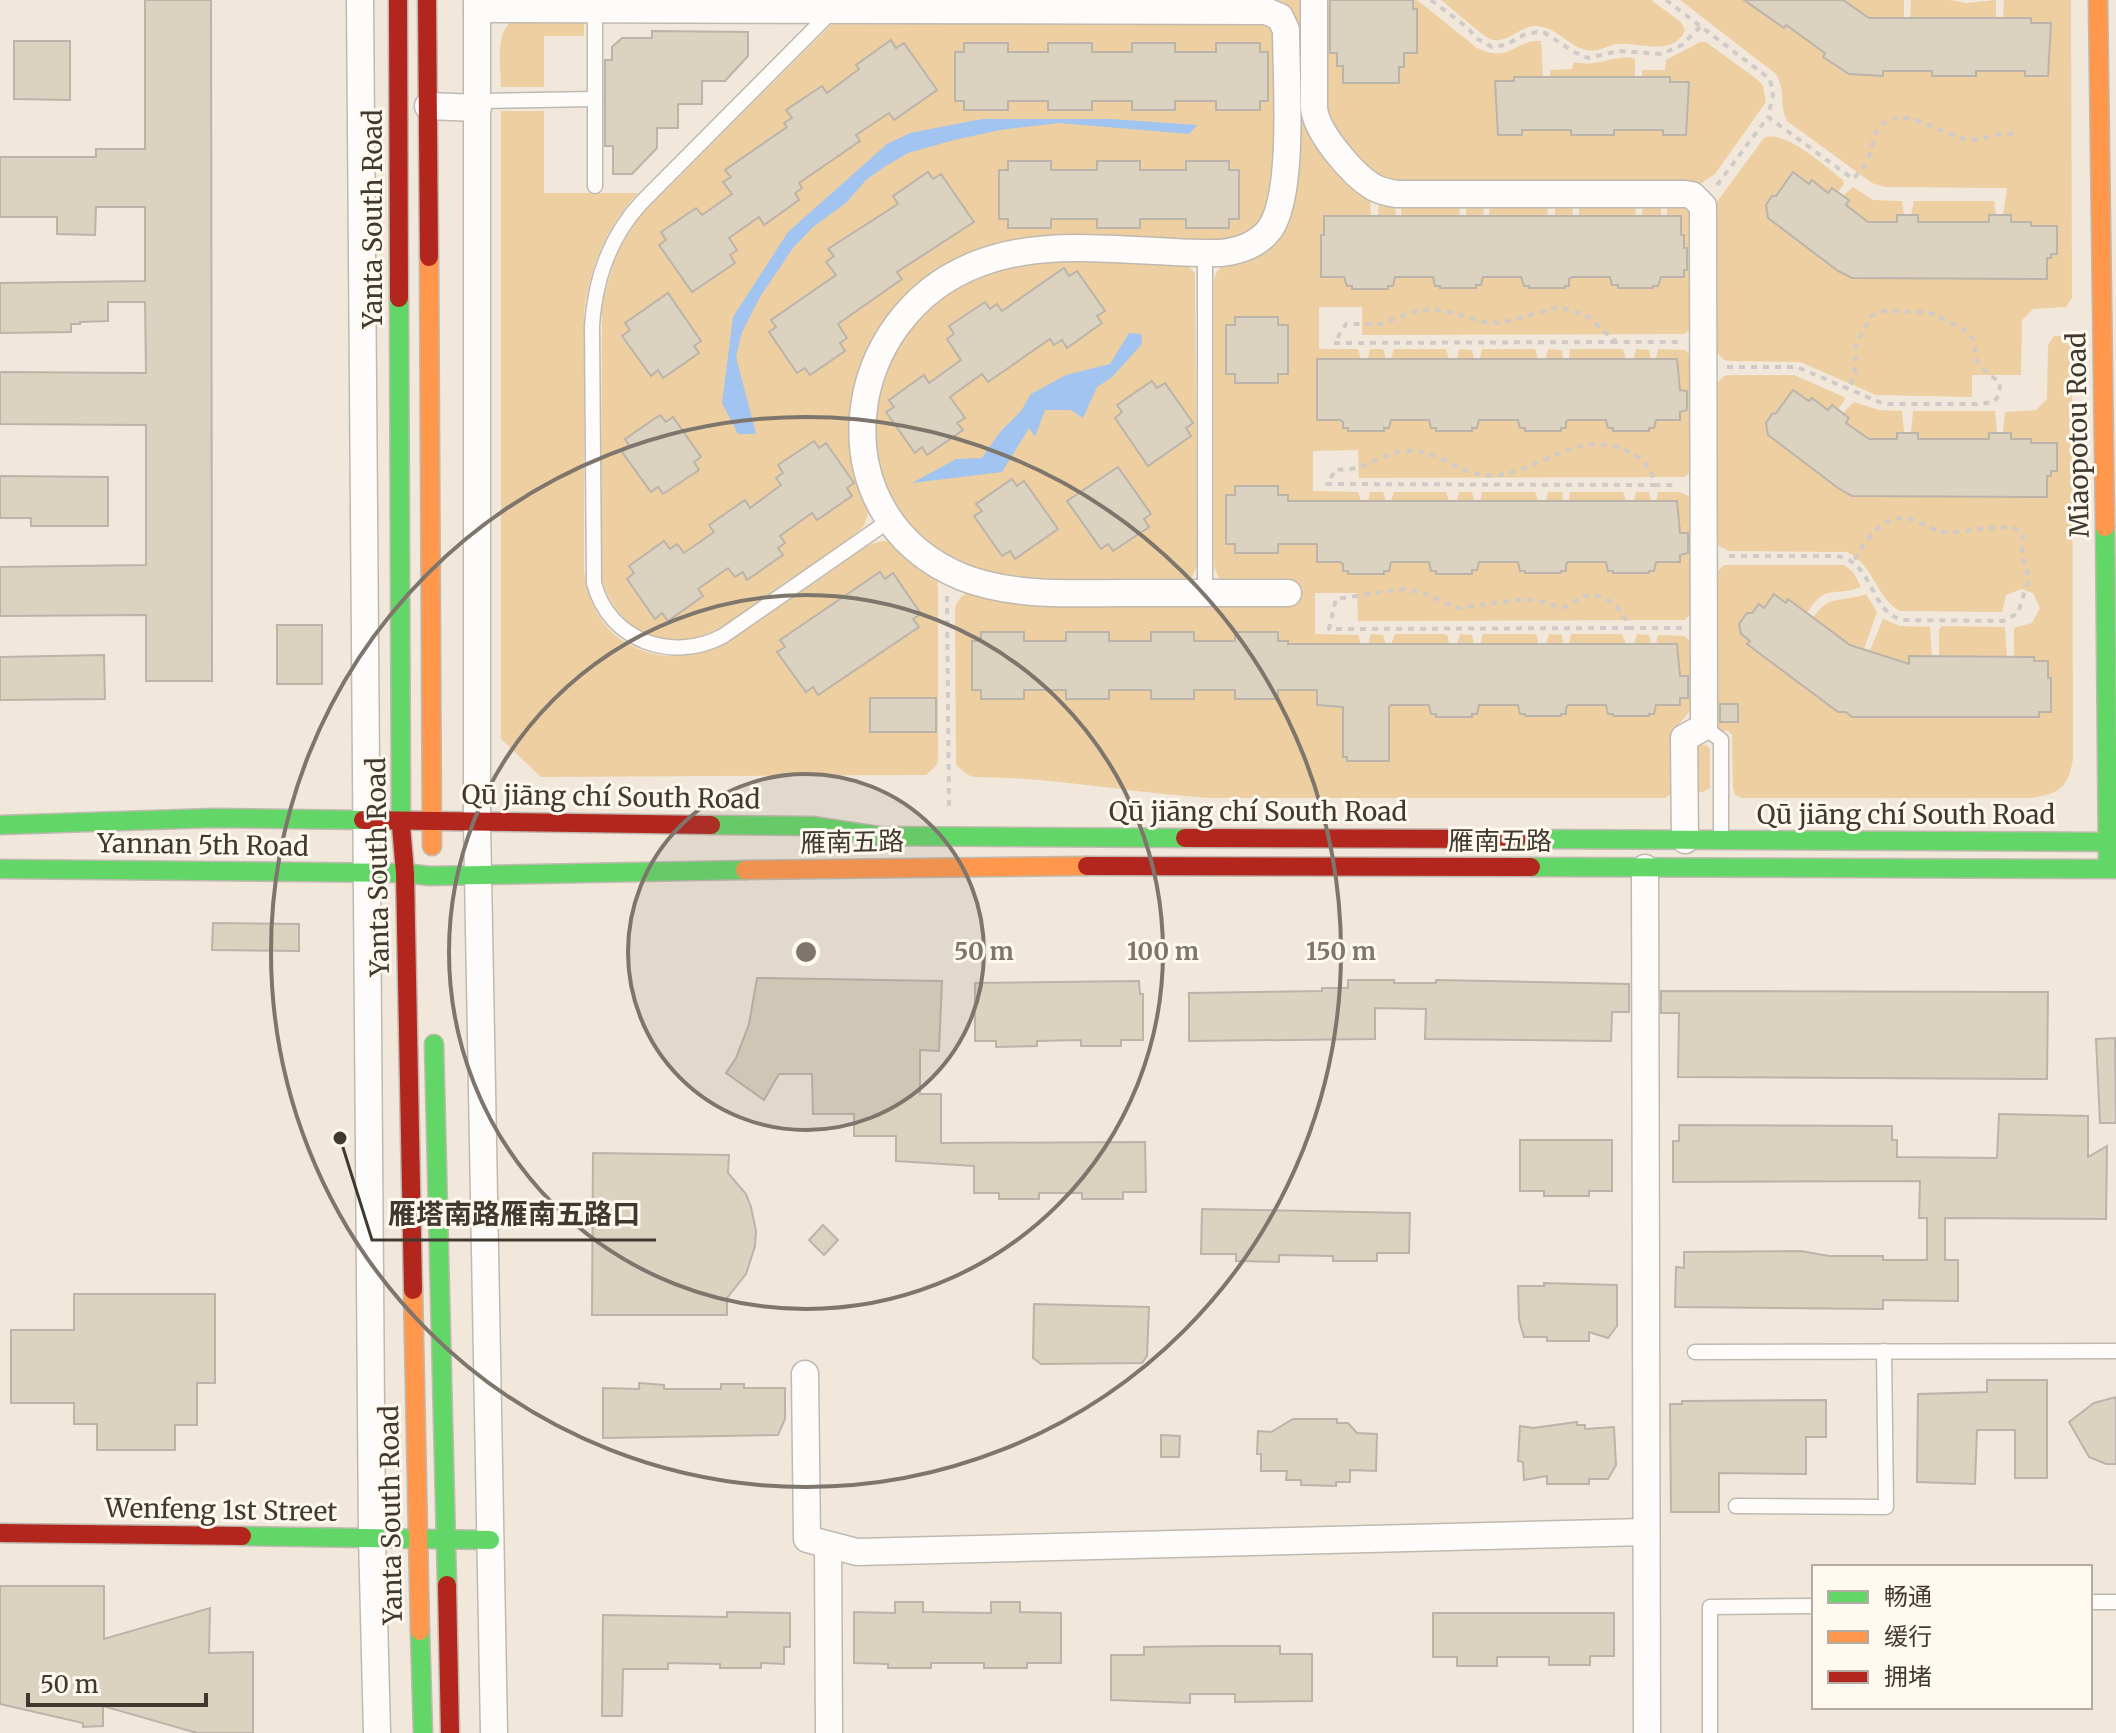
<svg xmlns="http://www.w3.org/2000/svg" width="2116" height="1733" font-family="Merriweather,'Noto Sans SC',serif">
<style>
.green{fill:#edcfa1}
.water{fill:#a1c4f0}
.building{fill:#dcd2c0;stroke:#bbb4ab;stroke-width:2}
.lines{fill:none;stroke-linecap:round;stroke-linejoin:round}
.lane-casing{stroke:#c0b9af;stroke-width:17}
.street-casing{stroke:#c0b9af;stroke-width:29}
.fast-casing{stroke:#c0b9af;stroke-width:21}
.slow-casing{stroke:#c0b9af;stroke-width:21}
.jam-casing{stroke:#c0b9af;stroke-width:21}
.path{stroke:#d0cbc6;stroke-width:4;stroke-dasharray:6 6;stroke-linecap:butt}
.lane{stroke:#fdfcfa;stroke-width:14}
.street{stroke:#fdfcfa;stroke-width:26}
.fast{stroke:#63d668;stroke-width:18}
.slow{stroke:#ff974d;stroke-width:18}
.jam{stroke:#b3261e;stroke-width:18}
.ring{fill:none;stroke:#7e766c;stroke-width:4}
.labels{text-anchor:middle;stroke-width:6;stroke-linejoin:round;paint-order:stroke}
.street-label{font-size:26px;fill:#403930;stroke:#fff9ef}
.centre{fill:#7e766c;stroke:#fff9ef;stroke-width:4}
.ring-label{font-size:24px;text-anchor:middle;font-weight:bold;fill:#7e766c;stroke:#fff9ef;stroke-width:6;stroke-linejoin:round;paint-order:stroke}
.leader{fill:none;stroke:#403930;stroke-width:3}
.callout-dot{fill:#403930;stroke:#fff9ef;stroke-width:3}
.callout-label{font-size:28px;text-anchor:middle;font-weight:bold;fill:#403930;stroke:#fff9ef;stroke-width:6;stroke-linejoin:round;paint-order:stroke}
</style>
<rect width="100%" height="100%" fill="#f1e8db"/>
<g class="green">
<path d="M511,0H1302L1305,113L1370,198L1371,216H1378L1379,202L1395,205L1396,216H1401V204L1459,205L1460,216H1466V204L1483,205L1484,216H1489L1490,204L1547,205L1548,216H1555V204L1572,205L1573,216H1579V204H1635L1636,216H1642L1643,204L1661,205V216H1667V204L1679,203L1693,212V326L1685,334L1362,335V307H1319V349H1358L1361,359L1368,358L1370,349H1383L1386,359L1391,358L1394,349H1446L1449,359L1457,358L1459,349L1472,350L1474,359L1480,358L1482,349H1535L1538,359L1546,358L1548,349L1562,350L1563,359L1569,358L1570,349H1623L1626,359L1634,358L1636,349L1649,350L1651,359L1656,358L1658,349L1685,350L1693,358V469L1685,477L1359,478L1358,450L1313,451V491L1358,492L1361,501H1368L1370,492H1383L1386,501H1391L1394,492H1446L1449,501H1457L1459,492H1472L1474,501H1480L1482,492H1535L1538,501H1546L1548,492H1562L1563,501H1569L1570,492H1623L1626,501H1634L1636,492H1649L1651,501H1656L1658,492C1672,492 1684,489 1693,501V612L1685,620L1358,621L1357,593H1315V634L1358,635L1361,644H1368L1371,634L1383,635L1386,644H1391L1395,634H1445L1448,636L1449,644H1457L1460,634L1472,635L1474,644H1480L1483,634H1534L1537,636L1538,644H1546L1549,634L1562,635L1563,644H1569L1571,634H1622L1626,644H1634L1637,634L1649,635L1651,644H1656L1658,635L1685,636L1693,644L1692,708L1676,728L1674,792L1665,798H1209C1131,793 1053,777 974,777L968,775L956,765L955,610C956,600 962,595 971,591L1226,584L1219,579L1214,566V280C1218,258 1250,251 1269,243L1292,19Z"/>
<path d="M1323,0H1417L1477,48C1511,64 1515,39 1541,41L1543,77H1550V70L1572,69L1574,62C1599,68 1617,53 1635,59V77H1642V70H1665L1666,60L1700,42H1706L1758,80L1763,86L1766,102L1715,174L1700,184L1397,185L1375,177L1325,120Z"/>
<path d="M1441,0H1651L1681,22L1685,30C1673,58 1638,41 1617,44C1607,46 1596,53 1586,50C1568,46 1557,27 1536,26C1519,26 1508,45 1490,39C1484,37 1449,6 1441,0Z"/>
<path d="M1680,0H1904V18L1910,19L1911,0H1950L1966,3L1996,0V18L2003,19L2004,0H2071L2072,298L2066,307L2033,309L2022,320L2021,375H1972V397L1876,395L1800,362L1729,361L1724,360L1716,352V203L1764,138C1785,129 1825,166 1843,180L1844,184L1838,192L1843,196L1853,187L1873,200L1902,201L1904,215H1911L1914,201H1994L1996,215H2003L2007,188L1884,187L1872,183L1787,121C1779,106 1786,91 1776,74Z"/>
<path d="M584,19V36H544V87H501C501,66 494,34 513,20Z"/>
<path d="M835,21L1274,22L1277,159L1264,222L1238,241L1034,242L881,332L870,507L864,526C842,547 813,563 788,580C763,597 738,620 711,632C661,654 613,627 601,575L602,302L617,252L640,216Z"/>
<path d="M501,111H544V193H638C606,227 591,265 584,310V571C588,600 599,626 625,642C687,679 737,636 786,602C813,584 840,565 867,546C873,543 879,541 886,541C900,543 931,569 938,581V758L937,765L926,775L541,777L501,739Z"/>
<path d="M1021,261H1178L1185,263L1195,273L1197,566L1191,579L1185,584L1043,585L990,577L930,549L889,503L870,431L890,350L947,289Z"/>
<path d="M2054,336H2066L2072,345L2073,758C2069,787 2060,794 2031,798H1742L1735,795L1733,788L1732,735L1728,731H1719L1715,724L1716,573L1724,565H1844L1853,572L1861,587C1833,598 1825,581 1805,617L1811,621C1829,592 1839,604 1866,594L1877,612L1864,649L1870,650L1883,619L1900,626L1930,627L1932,660L1939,661V629L1942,626L2005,627L2007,660L2014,661V628L2032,623L2040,608L2033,593L2022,589L2006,595L2002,612L1900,611C1876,598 1874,565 1847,552L1729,551L1719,546L1716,541V384L1724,376L1729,375H1794L1844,397L1845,400L1838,409L1843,413L1854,402L1879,410L1902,411L1904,433H1911L1913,411H1995L1997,432L2003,433L2005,412L2036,410L2047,399L2048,345Z"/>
<path d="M1696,745H1706L1710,749V788L1703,792H1696Z"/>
</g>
<g class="water">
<path d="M982,119H1111L1197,125L1189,134L1059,123L1000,130L954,140L908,153L884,167L866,180L846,203L813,227L793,248L760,297L742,332L736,357L756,434H738L722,403L733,317L788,232L887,144L910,133Z"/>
<path d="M1129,333L1141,334L1142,344L1111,378L1097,387L1083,418L1071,410H1045L1035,437L1029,428L1002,472L912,483L956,459L982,458L1000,432L1021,411L1031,394L1066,375L1110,364Z"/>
</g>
<g class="building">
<path d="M145,0H211L212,681H146V615L0,616V567L146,565V425L0,424V372L146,373L145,302H108V321L80,322V324H71V332L0,333V283L145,281V207H96L95,235L57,234V217H0V157H96V149H145Z"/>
<path d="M1330,0H1413V9H1417V53H1404V67H1399V83H1343V66H1337V53H1330Z"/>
<path d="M1744,0H1843L1869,18H2031V23H2051L2048,76H2025V71H1976V76H1932V71H1883V76L1849,74L1823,57L1825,53L1786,25L1784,28Z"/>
<path d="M652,31L748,32V56L725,81H702V104H678V128H657V148L632,174H613V146H605V60H612V47L622,38H652Z"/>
<path d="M891,40L896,48L904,43L937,90L894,120L889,113L856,135L860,141L799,183L802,188L795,193L799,200L764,225L759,217L729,238L737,250L730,255L735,263L692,292L659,245L666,240L661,232L696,208L702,215L732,194L723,182L731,177L725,170L787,127L784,123L792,118L786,110L822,86L827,93L859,69L856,65Z"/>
<path d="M14,41H70V100L14,99Z"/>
<path d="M964,43H1008V52H1048V43H1092V52H1132V43H1175V52H1216V43H1260V52H1268V101H1260V110H1216V101H1175V110H1132V101H1092V110H1048V101H1008V110H964V101H955V52H964Z"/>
<path d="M1514,77H1670V82H1689L1686,135H1663V130H1614V135H1571V130H1522V135H1498L1495,81H1514Z"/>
<path d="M1008,161H1051V170H1097V161H1140V170H1186V161H1229V170H1239V219H1229V228H1186V219H1140V228H1097V219H1051V228H1008V219H999V170H1008Z"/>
<path d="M928,172L933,179L941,174L974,222L897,272L902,279L838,324L847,338L840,343L845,351L810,375L805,368L797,373L769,332L776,327L771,320L836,275L826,262L834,256L828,249L898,204L893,196Z"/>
<path d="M1793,172L1809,184L1812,180L1828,193L1832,188L1849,200L1846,205L1868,222H1897V215H1918V222H1989V215H2011V222H2031V226H2057V254H2051V258H2047V279L1852,278L1838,271L1768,218L1766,205L1772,196H1776Z"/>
<path d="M1324,216H1681V235H1684V248H1687V270H1684V277H1661L1658,286H1653V288H1618V285H1612L1610,277H1572L1569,279V286H1565V288H1529V286H1524L1521,277H1483L1481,285H1476V288H1440V286H1435L1433,277H1395L1393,286H1388V289H1352V286H1347L1344,277H1321V235H1324Z"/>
<path d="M1064,268L1069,276L1077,271L1105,311L1097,316L1102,323L1067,348L1062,340L1054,345L1050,339L988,382L982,374L950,397L965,418L957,423L963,430L927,455L922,447L915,453L886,412L894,407L889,400L924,375L929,383L961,360L947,339L954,334L949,326L985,302L990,309L997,304L1002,311Z"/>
<path d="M668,293L701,341L694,346L699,353L663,378L658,370L651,376L622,336L630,330L625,323Z"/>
<path d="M1235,317H1278V325H1288V374H1278V383H1235V374H1226V325H1235Z"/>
<path d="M1317,359H1677L1680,390L1687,391V410L1680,412V420H1656L1654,428H1649V431H1613V428H1608L1606,420H1568L1566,422V428H1561V431H1525V428H1520L1518,420H1479L1477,428H1472V431H1436V428H1431L1429,420H1391L1389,428H1384V431H1348V428H1343V422L1340,420H1317Z"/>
<path d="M1152,381L1157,388L1165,383L1193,423L1186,428L1191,436L1148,466L1115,418L1122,412L1117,405Z"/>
<path d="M1793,390L1809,401L1812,398L1828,410L1832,405L1849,418L1846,423L1869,439H1897V433H1918V439H1989V433H2011V439H2031V443H2057V471H2051V476H2047V497L1852,496L1838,488L1768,435L1766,423L1772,414L1776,413Z"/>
<path d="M660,415L666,422L673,417L701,457L694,462L699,470L663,494L658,487L651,492L622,452L630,447L625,439Z"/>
<path d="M814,441L819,448L826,443L854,483L847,488L852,496L817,520L812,513L780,536L785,543L778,548L783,555L747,580L743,572L735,577L728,568L698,589L703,596L668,621L662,613L655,619L627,579L634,573L629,566L664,541L670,549L677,544L684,553L714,532L709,525L745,500L750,508L781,485L776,478L783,473L778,465Z"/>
<path d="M1118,467L1151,514L1144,519L1149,527L1113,551L1108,544L1101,549L1067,501Z"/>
<path d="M0,476L108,477V526H31V518H0Z"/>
<path d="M1012,479L1017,486L1024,481L1058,529L1015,559L1010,551L1002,556L974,516L982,511L976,504Z"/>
<path d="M1235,486H1278V495H1288V501H1677L1680,533H1688V553L1680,555V562H1656L1654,571H1649V573H1613V571H1608L1606,562H1568L1566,564V571H1561V573H1525V571H1520L1518,562H1479L1477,570H1472V574H1436V571H1431L1429,562H1391L1389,571H1384V574H1348V571H1343V564L1340,562H1317V544H1278V553H1235V544H1226V495H1235Z"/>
<path d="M880,572L885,579L893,573L921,614L913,619L919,627L818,695L813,687L806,692L777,652L785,647L780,640Z"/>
<path d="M1774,594L1786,603L1788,599L1850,645L1909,664V656L2034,657V661H2048V678H2051V712H2039V717H1852L1846,712H1838L1747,644L1750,641L1741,634L1739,624L1747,613H1752L1759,604L1764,608Z"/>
<rect x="277" y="625" width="45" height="59"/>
<path d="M981,632H1024V641H1066V632H1109V641H1151V632H1194V641H1235V632H1278V641H1288V644H1677L1680,676H1688V698H1680V705H1656L1654,714H1649V716H1613V714H1608L1606,705H1568L1566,708V714H1561V716H1525V714H1520L1518,705H1479L1477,714H1472V717H1436V714H1431L1429,705H1391L1389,707V761H1347V757H1343V707L1317,705V690H1278V699H1235V690H1194V699H1151V690H1109V699H1066V690H1024V699H981V690H972V641H981Z"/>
<path d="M104,655L105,699L0,700V657Z"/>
<rect x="870" y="698" width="66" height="34"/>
<rect x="1720" y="704" width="18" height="18"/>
<path d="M213,923L299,924V951L212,950Z"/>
<path d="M757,978L942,981L939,1051L920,1050V1094H941V1143L1145,1142L1146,1192H1123V1199H1082V1193H1039V1199H999V1193H974V1166L896,1161V1136H854V1114H813L812,1074H779L764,1100L726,1073L736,1058L749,1024Z"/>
<path d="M1348,980H1394V983H1436V980L1629,984V1012H1612L1611,1041L1425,1039L1426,1009L1375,1008V1039L1189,1041V993L1322,991V988H1348Z"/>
<path d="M1139,981L1140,994H1143V1040H1121V1046H1081V1040L1037,1041V1046L996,1047V1041H975V983Z"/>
<path d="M1661,991L2048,992L2047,1079L1678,1077L1679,1013H1661Z"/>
<path d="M2115,1038L2116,1123H2100L2096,1039Z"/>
<path d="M1999,1114L2088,1116V1157L2107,1146L2106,1219L1945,1218V1260H1958V1301L1883,1300V1309L1675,1307L1676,1267L1684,1268V1252L1801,1251L1829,1256H1883V1260H1927V1218H1919L1920,1181L1673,1182V1141H1679V1125L1892,1126V1140H1897V1157L1997,1158Z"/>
<path d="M1520,1140H1612V1191H1589V1196H1544V1191H1520Z"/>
<path d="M593,1153L729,1155L728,1173L746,1194L751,1207L756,1231L755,1246L746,1274L727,1298V1315H592Z"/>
<path d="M1202,1209L1410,1213L1409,1253H1377V1261H1333V1256L1279,1255V1262L1236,1261V1254H1201Z"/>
<path d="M823,1225L838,1240L824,1255L809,1240Z"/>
<path d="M1544,1283L1617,1285V1326L1608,1338L1589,1332V1341H1547V1337H1524L1519,1320L1518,1286H1544Z"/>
<path d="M74,1294H215V1383H197V1425H175V1450H97V1424H74V1403H11V1330H74Z"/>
<path d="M1034,1304L1149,1307L1147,1356L1142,1363L1041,1364L1033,1358Z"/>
<path d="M1987,1380H2047V1478H2015V1430H1977L1975,1484L1917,1482L1918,1394L1987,1392Z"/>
<path d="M639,1383L664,1385V1389H721V1384H744V1388H785V1419L778,1435L603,1438V1388L639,1389Z"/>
<path d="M2116,1397V1464H2106L2089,1457L2069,1422L2094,1403Z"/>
<path d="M1826,1400V1437H1806V1474L1719,1473V1512H1671L1670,1404H1682V1401Z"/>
<path d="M1293,1419H1337V1423H1348L1357,1433L1377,1434L1376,1471L1350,1470V1482H1336V1486L1301,1485V1480H1286L1287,1471H1261V1454H1257L1258,1431L1271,1432Z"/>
<path d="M1577,1422V1425H1585V1429L1614,1427L1616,1465L1608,1479H1589V1484H1547V1476L1524,1480L1523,1462L1518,1461L1520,1426L1533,1428Z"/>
<path d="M1161,1435L1180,1436L1179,1457H1161Z"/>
<path d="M0,1586H104V1639L210,1608L209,1653L253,1652V1733H197L103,1706V1726L83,1727V1723L0,1704Z"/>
<path d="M895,1602H923V1612L991,1613V1602H1020V1612L1061,1613V1663H1027V1668H984V1663H931V1668H888V1664L854,1663V1612L895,1613Z"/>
<path d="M727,1612L790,1613V1647H784V1664L761,1663V1668H720V1664L668,1663V1669H623L622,1716H602L603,1615L727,1617Z"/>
<path d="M1433,1613H1614V1656H1590V1665H1549V1657H1497V1666H1457V1657H1433Z"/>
<path d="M1214,1646H1280V1654H1312V1701L1235,1702V1694H1190V1703L1111,1700V1655H1144V1647Z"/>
</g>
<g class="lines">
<defs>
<g id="lane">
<path d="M595,10V186"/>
<path d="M831,12L641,203C609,238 595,279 592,326L594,583C609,641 672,663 723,636L890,520"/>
<path d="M478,101L595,99"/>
<path d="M1205,254V593"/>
<path d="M1704,727L1721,740V838"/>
<path d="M1695,1352L2116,1351"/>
<path d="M1736,1506L1886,1507L1884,1351"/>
<path d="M2090,1602H2116"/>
<path d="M1710,1733V1607L1814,1606"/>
</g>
<g id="street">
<path d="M360,0L372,1537L377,1733"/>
<path d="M477,0V821L494,1733"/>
<path d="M1314,0V108C1316,132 1352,174 1373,187C1381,191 1389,193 1397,194H1685L1692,195L1703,206L1704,727L1684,738L1685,840"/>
<path d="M477,9L1266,11L1280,17L1286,30C1286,77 1295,193 1270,229C1258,245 1240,251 1221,253C1142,255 1055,235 980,263C839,315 815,516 962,577C1013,597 1070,593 1124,593C1179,593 1233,593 1288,593"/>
<path d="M428,106L478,108"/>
<path d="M1645,868L1647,1733"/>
<path d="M805,1374L807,1539L857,1552L1646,1532"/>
<path d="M828,1545L829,1733"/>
</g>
<g id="fast">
<path d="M399,298L401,826"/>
<path d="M2105,527L2108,866"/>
<path d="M0,825L213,818L363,820"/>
<path d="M711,825L812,826L878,836L1185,838"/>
<path d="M1517,839L2116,842"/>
<path d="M1531,867L2116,869"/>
<path d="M0,869L405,873L430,876L745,870"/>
<path d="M434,1044L447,1585"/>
<path d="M242,1536L490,1540"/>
<path d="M420,1631L423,1733"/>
</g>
<g id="slow">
<path d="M2098,0L2105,527"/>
<path d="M429,257L432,846"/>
<path d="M745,870L1087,866"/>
<path d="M413,1290L420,1631"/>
</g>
<g id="jam">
<path d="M398,0L399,298"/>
<path d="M427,0L429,257"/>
<path d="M363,820L711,825"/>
<path d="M401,826L405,873L413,1290"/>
<path d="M1185,838L1517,839"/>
<path d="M1087,866L1531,867"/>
<path d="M0,1533L242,1536"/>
<path d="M447,1585L450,1733"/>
</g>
</defs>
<use href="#lane" class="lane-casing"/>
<use href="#street" class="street-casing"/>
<use href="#fast" class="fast-casing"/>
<use href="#slow" class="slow-casing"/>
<use href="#jam" class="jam-casing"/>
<g class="path">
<path d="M1431,0L1468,28L1476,38L1492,47L1506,45L1523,35L1537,32L1545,33L1574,52L1588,58L1618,51L1662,54L1682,45L1701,26"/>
<path d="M1666,0L1770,79L1773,95L1768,117"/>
<path d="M1717,185L1768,117L1853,179C1860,171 1867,164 1870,153C1873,145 1873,136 1878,129C1901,100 1941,136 1966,139C1985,142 2002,128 2020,136"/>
<path d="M1616,342L1334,343L1346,324H1381L1413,312L1430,309L1454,313L1483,322L1501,323L1559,307L1586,315L1616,342H1678"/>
<path d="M1727,367H1797L1884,404H1977L1994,402L1999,395L2000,383L1983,369L1977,361L1973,339L1963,329L1928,312L1883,311L1871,316L1856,345L1855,374L1848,390"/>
<path d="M1656,485L1327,484L1336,469C1362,474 1383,450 1412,451C1447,452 1459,479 1498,475C1545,469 1575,430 1625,450C1642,457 1651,468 1656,485H1678"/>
<path d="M1729,556H1837C1875,563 1868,610 1902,620L2003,621L2018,613L2029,578L2022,556L2023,534L2014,528C1991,525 1968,533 1945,532C1934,531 1926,525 1916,521C1884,509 1868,538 1854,560"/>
<path d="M947,596L949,807"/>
<path d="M1630,628L1329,629L1336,599L1402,589L1421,592L1458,608L1516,600H1538L1562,608C1571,605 1577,598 1585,596C1607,592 1623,610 1630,628H1682"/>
</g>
<use href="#lane" class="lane"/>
<use href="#street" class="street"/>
<use href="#fast" class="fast"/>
<use href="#slow" class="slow"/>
<use href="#jam" class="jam"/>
</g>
<circle cx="806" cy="952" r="178" fill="#7e766c" fill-opacity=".12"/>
<g class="ring">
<circle cx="806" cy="952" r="178"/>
<circle cx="806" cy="952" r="357"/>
<circle cx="806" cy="952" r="535"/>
</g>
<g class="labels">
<g class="street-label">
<text transform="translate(373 219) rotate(-90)" y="9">Yanta South Road</text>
<text transform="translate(2078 435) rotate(-91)" y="9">Miaopotou Road</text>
<text transform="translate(611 797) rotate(1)" y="9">Qū jiāng chí South Road</text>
<text x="1258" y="821">Qū jiāng chí South Road</text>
<text x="1906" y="824">Qū jiāng chí South Road</text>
<text x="1500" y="850">雁南五路</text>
<text transform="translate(852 842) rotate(-1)" y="9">雁南五路</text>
<text transform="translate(203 845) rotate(1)" y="9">Yannan 5th Road</text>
<text transform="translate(378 867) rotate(-91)" y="9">Yanta South Road</text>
<text transform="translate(221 1510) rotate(1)" y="9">Wenfeng 1st Street</text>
<text transform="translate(391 1515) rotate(-91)" y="9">Yanta South Road</text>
</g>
</g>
<circle cx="806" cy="952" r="12" class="centre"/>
<g class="ring-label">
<text x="984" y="960">50 m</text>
<text x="1163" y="960">100 m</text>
<text x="1341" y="960">150 m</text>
</g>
<path class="leader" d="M340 1138L372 1240H656"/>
<circle class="callout-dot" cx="340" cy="1138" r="8"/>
<g class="callout-label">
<text x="514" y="1224">雁塔南路雁南五路口</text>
</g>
<rect x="1812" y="1565" width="280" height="144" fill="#fff9ef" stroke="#b3aca3" stroke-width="2"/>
<rect x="1828" y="1591" width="40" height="12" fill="#63d668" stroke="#b3aca3" stroke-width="2"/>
<text x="1884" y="1605" font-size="24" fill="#403930">畅通</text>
<rect x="1828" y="1631" width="40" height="12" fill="#ff974d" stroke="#b3aca3" stroke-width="2"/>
<text x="1884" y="1645" font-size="24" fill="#403930">缓行</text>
<rect x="1828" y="1671" width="40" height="12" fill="#b3261e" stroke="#b3aca3" stroke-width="2"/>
<text x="1884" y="1685" font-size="24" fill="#403930">拥堵</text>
<path d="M28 1693v12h178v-12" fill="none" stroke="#403930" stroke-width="4"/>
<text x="40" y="1693" font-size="24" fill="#403930" stroke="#fff9ef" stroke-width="6" paint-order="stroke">50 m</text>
</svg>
